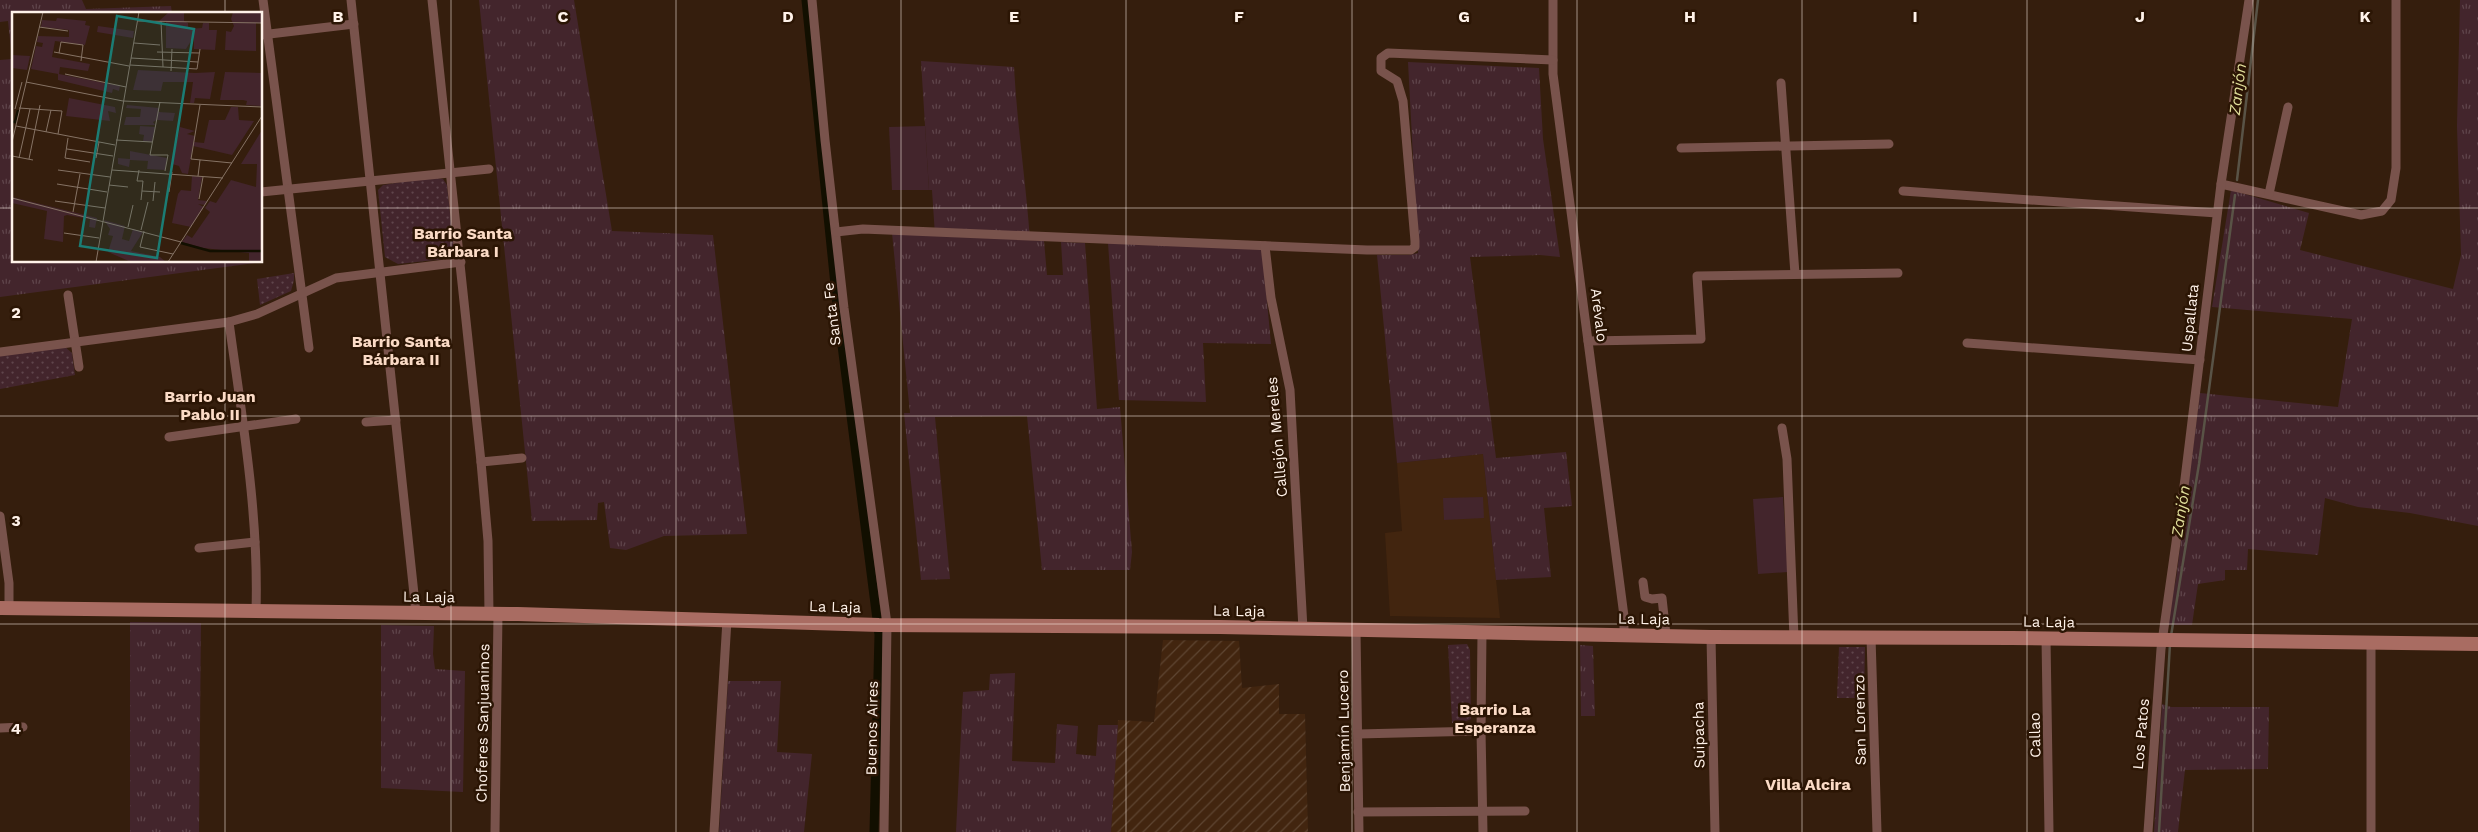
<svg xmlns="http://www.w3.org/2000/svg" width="2478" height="832" font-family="'Work Sans',sans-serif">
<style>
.built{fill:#42250f}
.industrial{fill:url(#industrial-furrows)}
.grass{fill:url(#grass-tufts)}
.park{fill:url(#park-dots)}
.pitch{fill:#43252c}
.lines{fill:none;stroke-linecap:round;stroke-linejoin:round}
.stream{stroke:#595346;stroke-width:2.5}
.canal{stroke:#120f00;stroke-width:9}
.street{stroke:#79534c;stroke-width:9}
.secondary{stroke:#a96c62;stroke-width:14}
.grid{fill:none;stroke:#fff2e9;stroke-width:1;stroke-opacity:0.55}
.labels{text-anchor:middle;stroke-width:5;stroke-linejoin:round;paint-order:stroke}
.street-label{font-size:15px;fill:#fff2e9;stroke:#2b1504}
.water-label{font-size:16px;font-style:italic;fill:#e0de9a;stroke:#2b1504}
.neighbourhood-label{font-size:16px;font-weight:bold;fill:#fbdbc6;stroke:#2b1504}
.inset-river{fill:none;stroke:#120f00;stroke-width:2.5}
.inset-road{fill:none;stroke:#867365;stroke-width:1}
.view{fill:#1b7c74;fill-opacity:0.15;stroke:#1b7c74;stroke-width:2.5}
.inset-edge{fill:none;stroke:#fff2e9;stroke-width:2.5}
.grid-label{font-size:16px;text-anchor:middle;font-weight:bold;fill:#fff2e9;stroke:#2b1504;stroke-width:5;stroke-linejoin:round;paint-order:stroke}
</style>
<defs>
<pattern id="industrial-furrows" width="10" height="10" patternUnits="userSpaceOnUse" patternTransform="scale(1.25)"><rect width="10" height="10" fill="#42250f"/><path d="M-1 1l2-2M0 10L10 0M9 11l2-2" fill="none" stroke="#5e4532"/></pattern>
<pattern id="grass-tufts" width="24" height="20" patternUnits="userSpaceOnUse" patternTransform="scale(1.25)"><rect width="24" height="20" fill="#43252c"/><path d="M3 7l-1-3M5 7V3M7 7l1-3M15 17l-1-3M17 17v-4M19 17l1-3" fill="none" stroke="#5f454b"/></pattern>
<pattern id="park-dots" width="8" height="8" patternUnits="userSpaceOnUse" patternTransform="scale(1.25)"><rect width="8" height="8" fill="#43252c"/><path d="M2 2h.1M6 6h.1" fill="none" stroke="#5f454b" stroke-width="1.8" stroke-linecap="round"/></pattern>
</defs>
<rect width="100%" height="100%" fill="#351e0d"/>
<path class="built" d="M1483,454L1500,618L1390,616L1385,533L1402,531L1397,463Z"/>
<path class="industrial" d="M1163,640L1239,641L1242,688L1279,684V714H1305L1308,832H1111L1118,720L1154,722Z"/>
<g class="grass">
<path d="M0,0H82L86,9L171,6L172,14H14V261H254L255,263L0,297V60L12,59L8,21L0,22Z"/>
<path d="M479,0H574L612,231L713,235L747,534L664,536L626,550L610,548L604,502L598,503L597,520L532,521Z"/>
<path d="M2460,0H2478V526L2410,513L2358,507L2325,498L2318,555L2248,549L2247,570H2225V580L2198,584L2192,625H2166L2176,579L2200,393L2338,407L2352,319L2212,307L2231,190L2309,213L2300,250L2453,289L2461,255L2457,126Z"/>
<path d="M921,61L1014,67C1017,125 1026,182 1030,240L1044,241L1047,275H1063L1061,242L1085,243L1097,409L1120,407L1132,552L1130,570H1042L1027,416L935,417L950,579L921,580L904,413H910L892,233L935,235L932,190H929Z"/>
<path d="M1408,62L1539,68L1543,139L1560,257L1540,255L1470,257L1496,458L1566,452L1572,506L1544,508L1551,577L1496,580L1483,454L1397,463L1377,255H1409L1418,253Z"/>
<path d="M1108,243L1262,248L1271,344L1203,343L1206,402L1119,400Z"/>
<path d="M130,622L201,623L199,832H130Z"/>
<path d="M381,625L434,626L433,654L435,669L465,671L463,792L381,788Z"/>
<path d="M1580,645L1593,646L1595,716H1581Z"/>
<path d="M1015,673L1012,761L1055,763L1057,724L1078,726L1076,754L1096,756L1098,725H1118L1111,832H956L963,692L989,690L990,674Z"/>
<path d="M728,681H781L777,752L812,754L804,832H719Z"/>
<path d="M2162,704L2171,707H2269L2268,769L2185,770L2178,832H2154Z"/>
</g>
<g class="park">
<path d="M433,177L443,179L447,185L454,251L448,258L444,259L398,264L385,257L378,190L383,185Z"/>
<path d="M294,273V280L291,291L260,305L257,279Z"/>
<path d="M65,347L72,353L75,375L0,389V355Z"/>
<path d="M1467,644L1470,650L1471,719L1464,722L1452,723L1448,645Z"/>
<path d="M1839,647H1865L1864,698H1837Z"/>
</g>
<g class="pitch">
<path d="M925,126L929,190H892L889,127Z"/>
<path d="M1483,497L1484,518L1444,520L1443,498Z"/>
<path d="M1783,497L1788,572L1758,574L1753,499Z"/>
</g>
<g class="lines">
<g class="stream">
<path d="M2237,180L2258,0"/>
<path d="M2171,636L2199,464L2235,195"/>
<path d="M2159,832L2170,644"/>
</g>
<path class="canal" d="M806,0L838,314L879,635L874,832"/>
<g class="street">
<path d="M263,0L309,348"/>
<path d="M351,0L416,613"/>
<path d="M432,0L481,462L488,541L489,614"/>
<path d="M812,0L825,140L844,308L887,624L884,832"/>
<path d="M1553,0V74L1624,616V634"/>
<path d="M261,35L354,24"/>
<path d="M1781,83L1795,274"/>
<path d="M1681,148L1889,144"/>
<path d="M2221,184L2361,215L2382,211L2391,200L2396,168V0"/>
<path d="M1903,191L2217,213"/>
<path d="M261,192L489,169"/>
<path d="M2269,194L2288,107"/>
<path d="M836,232L863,229L1367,250H1411L1415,247V241L1403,101L1397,81L1381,71V58L1388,53L1553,60"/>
<path d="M1265,246L1271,298L1290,390L1303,629"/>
<path d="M68,295L79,367"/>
<path d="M229,322C242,418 259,514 256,611"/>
<path d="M1588,341L1701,339L1697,276L1898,273"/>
<path d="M1967,343L2200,360"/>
<path d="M0,352L229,322L257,314L336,278L461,262"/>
<path d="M366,422L396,420"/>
<path d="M1782,428L1787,459L1794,638"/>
<path d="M169,437L296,419"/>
<path d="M481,462L522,458"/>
<path d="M0,516L9,583V608"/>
<path d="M199,548L255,542"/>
<path d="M1643,582L1645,597L1652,599L1662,598L1666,635"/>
<path d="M1356,630L1359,832"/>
<path d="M1482,632L1481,731L1483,832"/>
<path d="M1711,637L1715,832"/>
<path d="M1871,637L1877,832"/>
<path d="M2046,638L2049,832"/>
<path d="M2371,643V832"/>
<path d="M0,728L23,727"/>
<path d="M1358,734L1481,731"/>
<path d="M1358,812L1525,811"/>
<path d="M495,832L498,614"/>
<path d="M714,832L727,620"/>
<path d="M2148,832L2161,649L2185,479L2221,184L2249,0"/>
</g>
<path class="secondary" d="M0,608L518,614L879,625L1220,627L1711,637L2012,638L2478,644"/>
</g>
<path class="grid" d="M225,0V14M451,0V832M676,0V832M901,0V832M1126,0V832M1352,0V832M1577,0V832M1802,0V832M2027,0V832M2253,0V832M0,208H14M261,208H2478M225,261V832M0,416H2478M0,624H2478"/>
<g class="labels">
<g class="street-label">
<text transform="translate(832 314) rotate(-97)" y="5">Santa Fe</text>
<text transform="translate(1599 315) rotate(83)" y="5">Arévalo</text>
<text transform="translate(2190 318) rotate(-84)" y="5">Uspallata</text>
<text transform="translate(1277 437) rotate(-95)" y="5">Callejón Mereles</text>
<text transform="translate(429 597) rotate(1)" y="5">La Laja</text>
<text transform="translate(835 607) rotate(2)" y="5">La Laja</text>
<text transform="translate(1239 611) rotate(1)" y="5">La Laja</text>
<text transform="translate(1644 619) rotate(1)" y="5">La Laja</text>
<text transform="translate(2049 622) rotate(1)" y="5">La Laja</text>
<text transform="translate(1860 720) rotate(-91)" y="5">San Lorenzo</text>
<text transform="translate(483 723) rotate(-89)" y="5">Choferes Sanjuaninos</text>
<text transform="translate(872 728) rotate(-89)" y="5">Buenos Aires</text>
<text transform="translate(1344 731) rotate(-91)" y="5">Benjamín Lucero</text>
<text transform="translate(2141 734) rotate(-85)" y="5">Los Patos</text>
<text transform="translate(1699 735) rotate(-91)" y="5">Suipacha</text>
<text transform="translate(2035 735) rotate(-91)" y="5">Callao</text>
</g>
<g class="water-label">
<text transform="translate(2237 89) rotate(-83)" y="6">Zanjón</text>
<text transform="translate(2180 511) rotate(-81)" y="6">Zanjón</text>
</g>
<g class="neighbourhood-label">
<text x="463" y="239">Barrio Santa<tspan x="463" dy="18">Bárbara I</tspan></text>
<text x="401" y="347">Barrio Santa<tspan x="401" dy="18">Bárbara II</tspan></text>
<text x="210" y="402">Barrio Juan<tspan x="210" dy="18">Pablo II</tspan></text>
<text x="1495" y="715">Barrio La<tspan x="1495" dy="18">Esperanza</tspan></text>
<text x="1808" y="790">Villa Alcira</text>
</g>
</g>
<g transform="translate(12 12)">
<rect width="250" height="250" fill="#351e0d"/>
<path d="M157,0H172V9L176,11V17L190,16L191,11H197V18H205L203,38L182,37V24L174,37L154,36V9H147ZM221,0H250V11H244V39L213,38L214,19L219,20L222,14L219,7ZM45,6L74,9L73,13L78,14L73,33L43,29L40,45L78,52L76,59L48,55L47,62L108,74L107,79L101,77L100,81L46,68V62L19,57L24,34L30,35L31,31L25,30L26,24L57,25V18L29,15L30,8L44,9ZM86,14L122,19L121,26L85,20ZM126,58L183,61L203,60L198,87L183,86L182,91H178L181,70H151L149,79L121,78ZM213,60L250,61L249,94L234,93L235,89L231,88H208ZM57,86L103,95L104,101L96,99L98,109L54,104ZM115,93L147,96V100L163,101L161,109L145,108L141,110L143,113H112L114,105H128L129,97L114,96ZM219,95H226L227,108L242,109L220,143L181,134L176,162L170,161L167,154L160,152L168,115L183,119L175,122L183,124L182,130L192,131L197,108H213ZM128,114L143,115L140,130L131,129L132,123L127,122ZM250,118V250H237V241L191,236L170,230L175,223L180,226L198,200L193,196L198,189L204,191L219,168L244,175L245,152H229ZM118,139L155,146L153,158L135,157L136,149L118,148L117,155L106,152V146L118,147ZM180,164L190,165L186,188L195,189L193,193L186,192L192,195L179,215L160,211L166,182L169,178L179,179ZM0,185L85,206L83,216L77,215L78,207L55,203L52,204L51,230L32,227L35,199L0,191ZM92,208L113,214L110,227L117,229L121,217L131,220L119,239L148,245L154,250H119L96,240L101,224L96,223L98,217Z" fill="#43252c"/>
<path d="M0,43L18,44L15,58L0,56Z" fill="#43252c"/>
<path class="inset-river" d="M0,110H3L6,98M169,231L198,239H250"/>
<path class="inset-road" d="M126,9L250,11M149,9L151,55M27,15L56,19M122,31L148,33M42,40L117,54M145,40L187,41M47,41L49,30L71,33L69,49M119,46L186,50M118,53L185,57L188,37M159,59L160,37M53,62L114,75M14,70L111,89L250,95M148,90L138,143H156L153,159M188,93L179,147L220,151M7,96L50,99L46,122M3,97L10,70M4,114L103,133M34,120L39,98M56,126L53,146L78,150M104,128L140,130M0,130L31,0M55,137L101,144M0,144L21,148M7,146L18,97M84,146L87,130M17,147L28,93M46,158L98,165M100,158L211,166M127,158L125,169H131L129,188M186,164L188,148M45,172L95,180M97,173L116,175M130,179L148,180M157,180L160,160M0,186L169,230M187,187L191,165M43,189L93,196M141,189L143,170M61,200L68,162M116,215L121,193M129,218L136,190M132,219L128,235L161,242M52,221L87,226M84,250L127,0M156,250L250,104"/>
<path class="view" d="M105,4L182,17L145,246L68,234Z"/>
<rect width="250" height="250" class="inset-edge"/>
</g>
<g class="grid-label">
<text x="338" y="22">B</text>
<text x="563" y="22">C</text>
<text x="788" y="22">D</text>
<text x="1014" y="22">E</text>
<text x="1239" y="22">F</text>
<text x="1464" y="22">G</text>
<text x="1690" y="22">H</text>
<text x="1915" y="22">I</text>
<text x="2140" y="22">J</text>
<text x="2365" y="22">K</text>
<text x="16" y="318">2</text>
<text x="16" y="526">3</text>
<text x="16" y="734">4</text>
</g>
</svg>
